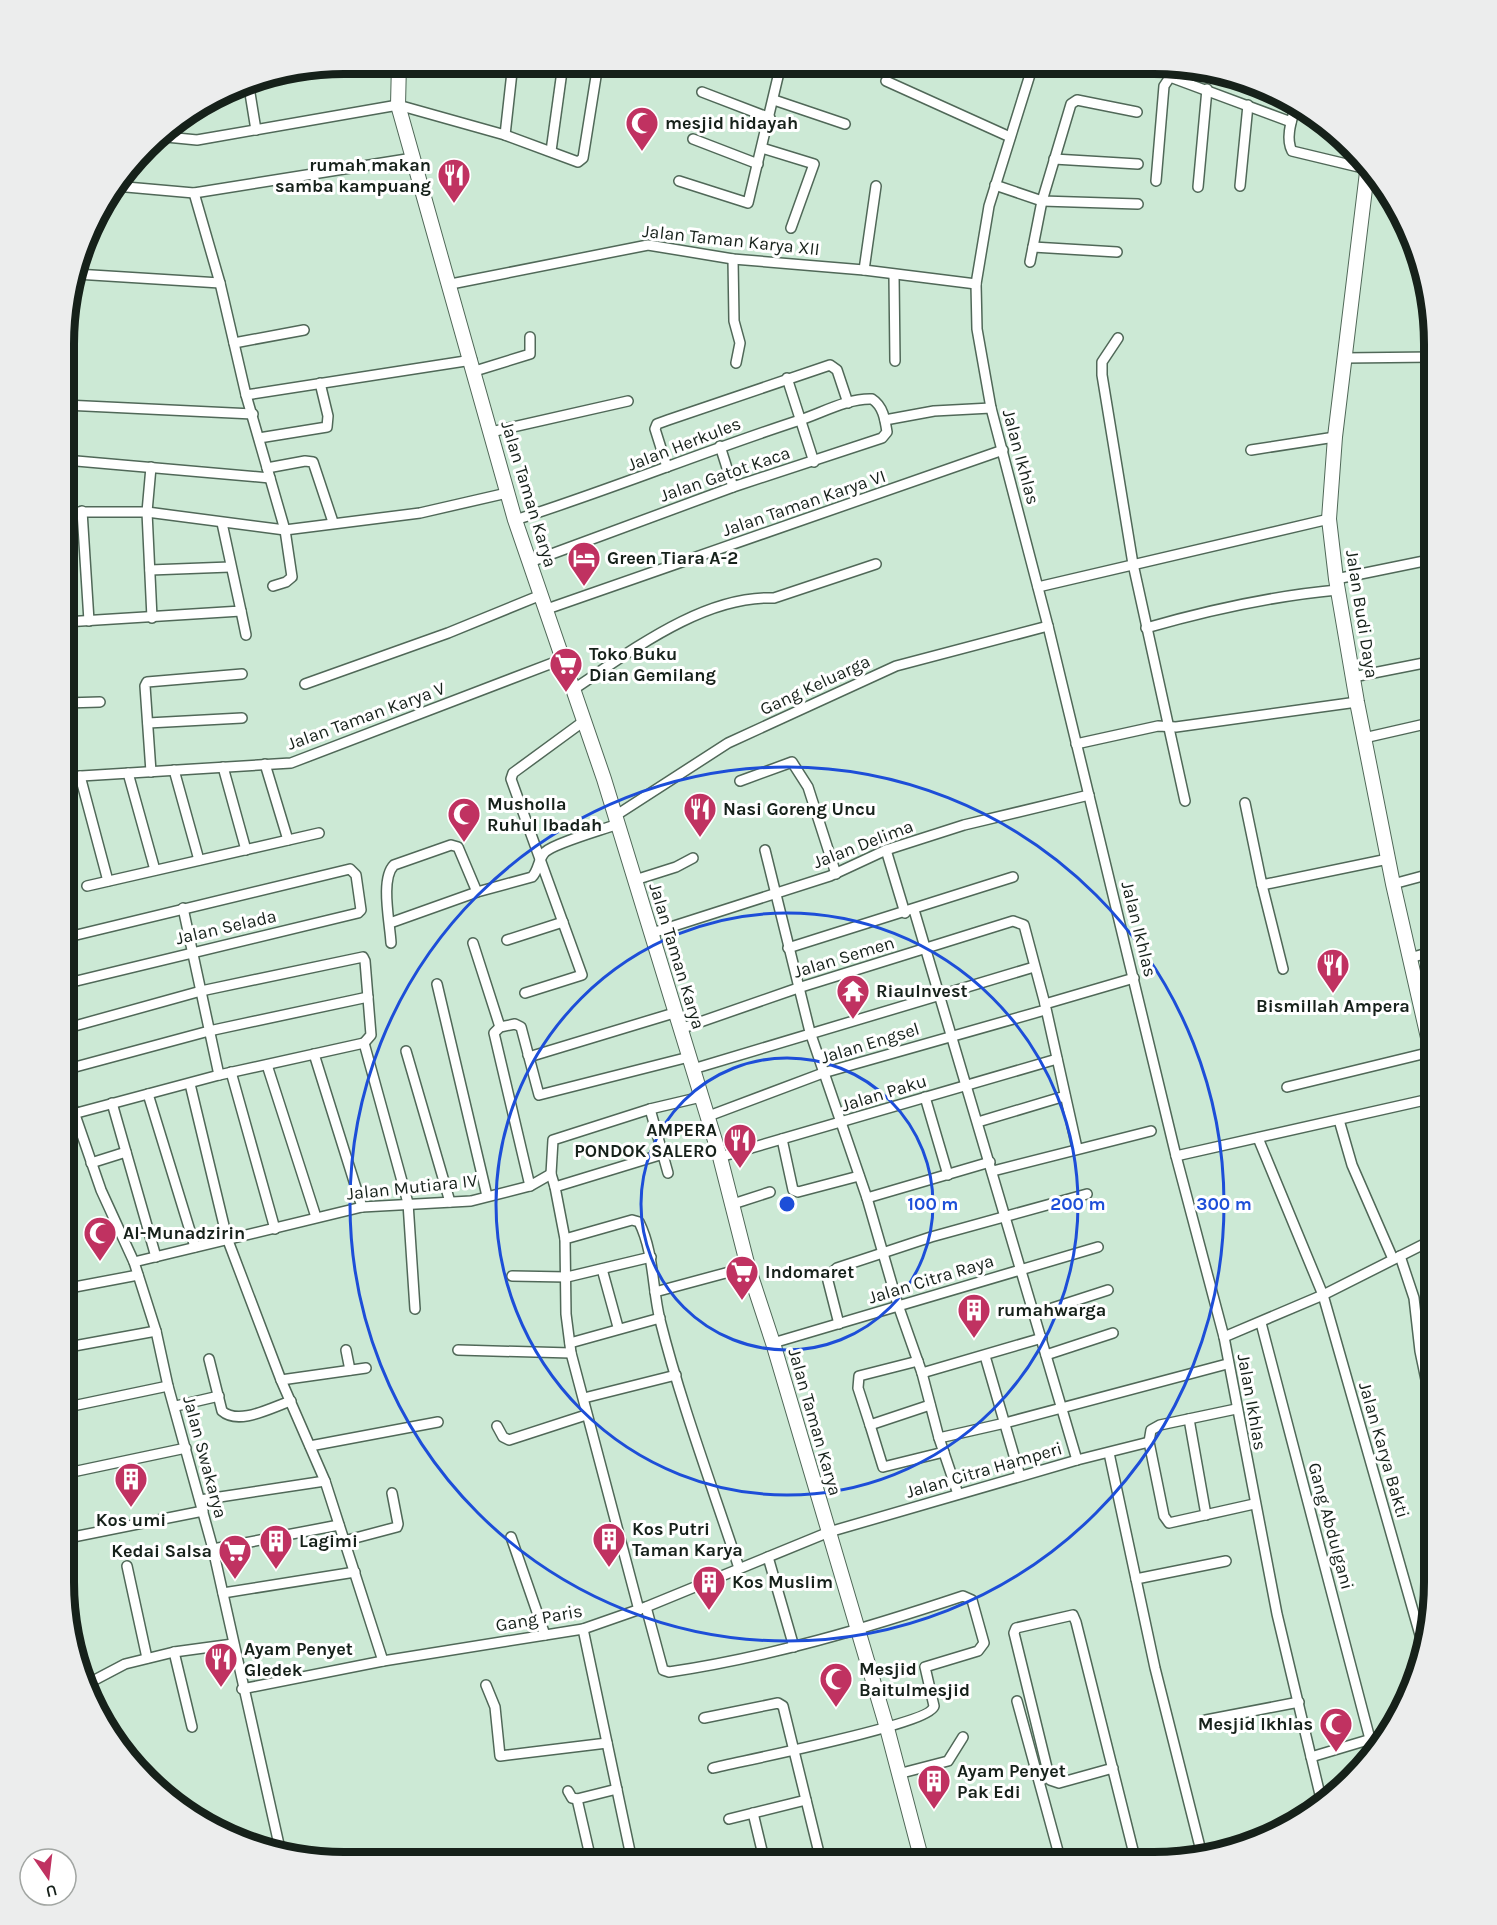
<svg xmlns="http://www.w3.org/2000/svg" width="1497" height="1925" font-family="Karla,sans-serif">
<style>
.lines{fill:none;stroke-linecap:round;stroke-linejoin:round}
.street-casing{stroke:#506858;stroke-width:12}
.secondary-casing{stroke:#506858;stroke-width:16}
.street{stroke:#fff;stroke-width:9}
.secondary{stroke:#fff;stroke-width:14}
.ring{fill:none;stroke:#1d4ed8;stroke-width:3}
.labels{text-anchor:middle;stroke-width:6;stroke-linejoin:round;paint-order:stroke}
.poi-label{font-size:18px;font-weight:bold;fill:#16211a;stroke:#fff;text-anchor:start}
.street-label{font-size:18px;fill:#16211a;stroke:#fff}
.rim{fill:none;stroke:#16211a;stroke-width:8}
.centre{fill:#1d4ed8;stroke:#fff;stroke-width:3}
.ring-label{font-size:18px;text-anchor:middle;font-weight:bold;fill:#1d4ed8;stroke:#fff;stroke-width:6;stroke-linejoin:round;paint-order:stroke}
</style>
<rect width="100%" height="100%" fill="#cce9d5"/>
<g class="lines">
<defs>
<g id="street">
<path d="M1033,65L989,206L976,284L977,329L991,408L1048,626L1176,1156L1224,1337L1277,1614L1322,1803"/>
<path d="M248,81L256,130"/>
<path d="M886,81L1010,137"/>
<path d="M702,92L770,118"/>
<path d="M774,100L845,124"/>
<path d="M1296,105C1292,119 1285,138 1292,151L1367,169"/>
<path d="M505,135L513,63"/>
<path d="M156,136L197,140L398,105L505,135L578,162L583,158L598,64"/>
<path d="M693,139L758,164"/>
<path d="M762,148L814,164L791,228"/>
<path d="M551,151L563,64"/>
<path d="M1054,159L1138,164"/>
<path d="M679,181L748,203L781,64"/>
<path d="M1156,181L1164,86L1170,77L1291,122"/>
<path d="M995,185L1042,201L1138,204"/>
<path d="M115,186L194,193L413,158"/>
<path d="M1240,186L1248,105"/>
<path d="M1198,187L1207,89"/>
<path d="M194,193L220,283L246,395L285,530L292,577L286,582L273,586"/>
<path d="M1033,247L1117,252"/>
<path d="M733,259L734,321L740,343L736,363"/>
<path d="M1030,262L1042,201L1071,104L1077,100L1137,112"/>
<path d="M864,270L876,186"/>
<path d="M76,274L220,283"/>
<path d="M894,275L895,361"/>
<path d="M451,284L648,245L733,259L864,270L976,284"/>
<path d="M1118,338L1102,362V375L1133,564L1185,801"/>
<path d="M234,343L304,330"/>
<path d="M1344,358L1434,357"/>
<path d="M475,371L530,354V337"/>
<path d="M787,378L814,462"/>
<path d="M246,395L472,360"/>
<path d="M65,405L253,414"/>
<path d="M885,420L934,411L991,408"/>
<path d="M491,432L628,401"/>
<path d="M259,438L327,427L328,416L320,383"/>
<path d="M720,446L733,487"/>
<path d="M1251,450L1335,437"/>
<path d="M65,460L270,478"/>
<path d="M151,467L147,512L152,618"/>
<path d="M667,467L655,429L657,424L668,420L830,365L837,370L848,403"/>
<path d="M267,468L305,461L313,462L333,522"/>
<path d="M82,511L89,621"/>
<path d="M65,512H147L285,530L420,513L507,493"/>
<path d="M515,520C610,490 702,452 797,421C820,414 847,398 872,399C883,406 885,419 887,432L882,438L733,487L530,562"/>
<path d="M150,570L230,567"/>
<path d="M1336,579L1434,559"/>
<path d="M1038,587L1329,519"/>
<path d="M547,609L1003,450"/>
<path d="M241,611L246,635"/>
<path d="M65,622L241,611L222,523"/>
<path d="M1146,628C1209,610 1272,596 1337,590"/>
<path d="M1353,677L1434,661"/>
<path d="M305,684L448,633L541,595"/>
<path d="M574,689C630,652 703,595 774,598L876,564"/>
<path d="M65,703L100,702"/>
<path d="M148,723L242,718"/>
<path d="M1364,738L1434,722"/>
<path d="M1076,744L1158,726L1176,727L1357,702"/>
<path d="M265,764L288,840"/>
<path d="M223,767L246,850"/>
<path d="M174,770L199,860"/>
<path d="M151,772L145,686L147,682L242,674"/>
<path d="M128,773L155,870"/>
<path d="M80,776L108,881"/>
<path d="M65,777L291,763L563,659"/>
<path d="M740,781L792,762L808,787L836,874"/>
<path d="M1245,803L1262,885L1388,859"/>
<path d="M615,816L728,743L896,666L1048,626"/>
<path d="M765,850L810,1032L867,1198L898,1305L922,1373L939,1438L958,1494"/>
<path d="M886,850L905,913"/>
<path d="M635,880L676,867L693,858"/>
<path d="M1393,884L1434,873"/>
<path d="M1262,885L1283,969"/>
<path d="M87,886L319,833"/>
<path d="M183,908L219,1075"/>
<path d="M914,910L1077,1460"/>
<path d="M390,923L477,892L532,877C539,870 538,859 545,852C555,843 602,830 618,824"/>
<path d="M652,933L830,876L886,850L964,825L1089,795"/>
<path d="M507,940L563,922"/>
<path d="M391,943C390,923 380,879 394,865L451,845L458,847L477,892"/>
<path d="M473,943L500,1027"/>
<path d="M788,948L1013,877"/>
<path d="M1410,958L1434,951"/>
<path d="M64,984L358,913L361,910L356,875L350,869L64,938"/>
<path d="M437,984L487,1196"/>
<path d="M525,993L582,975L511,779L513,773L584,721"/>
<path d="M1419,996L1434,991"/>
<path d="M64,1029L201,991L363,957L365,961L371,1035L364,1043"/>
<path d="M680,1029L798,988L1013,921L1024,925L1045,1004"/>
<path d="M364,1043L408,1203L415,1309"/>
<path d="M406,1051L450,1202"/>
<path d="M314,1054L362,1207"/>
<path d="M528,1055L532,1056L674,1013"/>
<path d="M267,1065L316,1217"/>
<path d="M693,1069L1034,967"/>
<path d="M64,1070L209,1031L368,997"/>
<path d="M231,1072L275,1229"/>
<path d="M64,1083L101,1190L134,1262L156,1331L168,1386L213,1549L280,1849"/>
<path d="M190,1084L227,1238L281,1380L325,1481L383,1661"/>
<path d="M1287,1087L1431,1052"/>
<path d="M148,1094L195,1247"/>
<path d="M925,1097L948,1175"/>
<path d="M112,1103L156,1257"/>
<path d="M650,1109L668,1173"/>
<path d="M73,1114L219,1075L364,1043"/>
<path d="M706,1117L823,1073L1045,1010"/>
<path d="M1339,1120L1352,1165L1393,1259"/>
<path d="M978,1122L1065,1096"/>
<path d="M1258,1138L1323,1295L1424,1649"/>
<path d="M782,1139L793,1190L798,1192L859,1176"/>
<path d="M1077,1148L1045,1004L1134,978"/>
<path d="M663,1154L555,1187L551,1174L553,1140L650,1109L701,1097"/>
<path d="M1176,1156L1434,1098"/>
<path d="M720,1157L1057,1059"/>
<path d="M91,1163L126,1152"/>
<path d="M993,1171L1151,1131"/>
<path d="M530,1186L494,1033L500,1027L515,1024L521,1027L539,1095L689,1057"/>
<path d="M555,1187L565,1239"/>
<path d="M867,1198L990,1162"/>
<path d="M733,1204L770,1192"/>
<path d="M1400,1256L1414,1298L1420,1351L1433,1413"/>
<path d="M134,1262L362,1207L471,1201L530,1186L551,1174"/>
<path d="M602,1269L618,1327"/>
<path d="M512,1276L567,1277L651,1257"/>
<path d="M64,1289L138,1275"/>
<path d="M655,1292L748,1267"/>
<path d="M1034,1314L1108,1290"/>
<path d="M1261,1323L1370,1739"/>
<path d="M839,1324L828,1281L830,1274L837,1268L931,1237L1087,1194"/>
<path d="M1224,1337L1323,1295L1434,1239"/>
<path d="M570,1343L660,1318"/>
<path d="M773,1343L1098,1247"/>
<path d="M63,1348L156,1331"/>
<path d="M346,1350L350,1370"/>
<path d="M458,1350L571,1353"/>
<path d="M1046,1355L1113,1333"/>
<path d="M985,1356L1020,1476"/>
<path d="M209,1359L222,1411C239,1426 272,1407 291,1401"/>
<path d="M918,1361L859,1376L858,1388L870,1425L930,1405"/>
<path d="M922,1373L1042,1338"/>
<path d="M281,1380L366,1368"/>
<path d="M584,1398L676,1375"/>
<path d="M176,1406L219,1396"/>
<path d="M63,1408L168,1386"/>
<path d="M1236,1409L1160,1425L1151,1430L1149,1442L1164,1516L1169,1523L1254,1504"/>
<path d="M1189,1419L1206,1515"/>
<path d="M870,1425L883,1467L944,1452"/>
<path d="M497,1426L503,1437L509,1440L586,1415"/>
<path d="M939,1438L1005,1423L1227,1364"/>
<path d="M310,1446L438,1422"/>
<path d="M1109,1453L1155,1668L1201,1851"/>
<path d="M63,1474L186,1448"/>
<path d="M200,1500L325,1481"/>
<path d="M511,1537L545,1635"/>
<path d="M63,1539L203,1511"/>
<path d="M344,1541L397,1527L398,1524L392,1493"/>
<path d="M213,1549L339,1525"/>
<path d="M768,1557L794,1647"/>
<path d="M127,1566L147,1658"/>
<path d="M1136,1579L1226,1561"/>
<path d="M223,1593L355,1572"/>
<path d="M646,1607L663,1670L669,1672C770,1657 867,1628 963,1596L972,1600L984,1643L978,1651L925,1667L934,1706C931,1724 741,1761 713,1768"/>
<path d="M639,1610L571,1353L566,1314L565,1239L632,1220L639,1222C654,1252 652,1287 660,1320C681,1404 712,1486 739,1568"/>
<path d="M583,1629L632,1861"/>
<path d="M174,1652L192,1727"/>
<path d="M87,1684L125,1664L174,1652L233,1644"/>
<path d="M486,1685L495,1707L500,1756L607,1743"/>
<path d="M242,1689L383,1661L583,1629L646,1607L829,1532L1077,1460L1149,1442"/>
<path d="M1017,1701L1061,1862"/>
<path d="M704,1718L778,1703L783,1706L821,1861"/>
<path d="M1206,1720L1299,1702"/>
<path d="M1311,1757L1388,1734"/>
<path d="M1113,1768L1059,1783L1050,1780L1014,1633L1016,1628L1073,1615L1076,1622L1136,1862"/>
<path d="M898,1774L948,1761L963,1737"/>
<path d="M568,1791L572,1798L577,1799L617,1789"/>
<path d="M577,1799L591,1860"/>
<path d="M753,1813L764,1859"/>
<path d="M729,1819L806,1800"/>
</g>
<g id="secondary">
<path d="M399,63L398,105L515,520L604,779L720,1157L748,1267L773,1343L887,1728L922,1861"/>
<path d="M1368,164L1335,437L1329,519L1336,579L1357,702L1393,884L1434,1064"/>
</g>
</defs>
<use href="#street" class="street-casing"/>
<use href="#secondary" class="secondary-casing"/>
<use href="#street" class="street"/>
<use href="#secondary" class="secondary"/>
</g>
<g class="ring">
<circle cx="787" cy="1204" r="146"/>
<circle cx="787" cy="1204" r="291"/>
<circle cx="787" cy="1204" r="437"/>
</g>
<defs>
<symbol id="mosque-pin" viewBox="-11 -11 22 30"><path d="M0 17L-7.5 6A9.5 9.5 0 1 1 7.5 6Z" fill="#c03261" stroke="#fff"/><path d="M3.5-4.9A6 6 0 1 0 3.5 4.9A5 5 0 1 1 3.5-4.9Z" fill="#fff"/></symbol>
<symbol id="restaurant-pin" viewBox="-11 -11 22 30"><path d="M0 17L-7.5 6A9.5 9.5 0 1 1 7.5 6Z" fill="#c03261" stroke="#fff"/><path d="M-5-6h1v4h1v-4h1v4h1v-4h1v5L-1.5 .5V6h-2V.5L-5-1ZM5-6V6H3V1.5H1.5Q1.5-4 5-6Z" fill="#fff"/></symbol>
<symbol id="hotel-pin" viewBox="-11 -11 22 30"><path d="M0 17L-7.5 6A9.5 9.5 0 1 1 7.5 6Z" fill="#c03261" stroke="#fff"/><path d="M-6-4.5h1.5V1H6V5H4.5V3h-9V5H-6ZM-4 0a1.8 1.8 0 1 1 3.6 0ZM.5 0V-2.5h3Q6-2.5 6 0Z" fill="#fff"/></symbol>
<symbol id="supermarket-pin" viewBox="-11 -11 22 30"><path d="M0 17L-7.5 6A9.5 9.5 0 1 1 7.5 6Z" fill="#c03261" stroke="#fff"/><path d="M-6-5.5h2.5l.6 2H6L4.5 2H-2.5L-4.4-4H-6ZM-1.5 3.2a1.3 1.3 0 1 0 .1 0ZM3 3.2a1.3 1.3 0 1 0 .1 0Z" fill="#fff"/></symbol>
<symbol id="temple-pin" viewBox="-11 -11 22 30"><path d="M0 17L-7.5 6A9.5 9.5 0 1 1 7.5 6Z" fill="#c03261" stroke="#fff"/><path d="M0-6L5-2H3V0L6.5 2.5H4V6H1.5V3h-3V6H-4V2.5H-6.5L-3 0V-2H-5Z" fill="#fff"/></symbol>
<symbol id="building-pin" viewBox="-11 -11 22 30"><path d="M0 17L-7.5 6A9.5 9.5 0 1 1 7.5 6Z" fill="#c03261" stroke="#fff"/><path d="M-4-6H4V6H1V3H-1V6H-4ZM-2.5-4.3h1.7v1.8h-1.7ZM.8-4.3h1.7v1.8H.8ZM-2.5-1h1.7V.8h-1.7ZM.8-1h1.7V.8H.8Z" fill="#fff"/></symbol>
</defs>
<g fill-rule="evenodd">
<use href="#mosque-pin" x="623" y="104" width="38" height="52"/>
<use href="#restaurant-pin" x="435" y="156" width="38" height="52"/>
<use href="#hotel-pin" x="565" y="539" width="38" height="52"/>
<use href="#supermarket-pin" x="547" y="645" width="38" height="52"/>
<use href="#restaurant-pin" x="681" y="790" width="38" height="52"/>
<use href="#mosque-pin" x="445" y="795" width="38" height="52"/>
<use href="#restaurant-pin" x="1314" y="946" width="38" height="52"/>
<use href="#temple-pin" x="834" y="972" width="38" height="52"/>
<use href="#restaurant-pin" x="721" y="1121" width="38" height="52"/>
<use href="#mosque-pin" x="81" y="1214" width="38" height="52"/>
<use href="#supermarket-pin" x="723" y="1253" width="38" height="52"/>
<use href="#building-pin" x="955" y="1291" width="38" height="52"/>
<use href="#building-pin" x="112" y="1460" width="38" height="52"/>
<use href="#building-pin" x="590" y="1520" width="38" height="52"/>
<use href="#building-pin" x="257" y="1522" width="38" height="52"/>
<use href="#supermarket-pin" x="216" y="1532" width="38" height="52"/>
<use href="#building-pin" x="690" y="1563" width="38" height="52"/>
<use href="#restaurant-pin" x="202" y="1640" width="38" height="52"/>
<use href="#mosque-pin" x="817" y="1660" width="38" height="52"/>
<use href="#mosque-pin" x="1317" y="1705" width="38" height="52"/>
<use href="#building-pin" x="915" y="1762" width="38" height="52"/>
</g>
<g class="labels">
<g class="poi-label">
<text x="665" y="129">mesjid hidayah</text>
<text x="431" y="171" text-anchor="end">rumah makan<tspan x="431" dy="21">samba kampuang</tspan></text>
<text x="607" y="564">Green Tiara A-2</text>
<text x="589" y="660">Toko Buku<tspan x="589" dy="21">Dian Gemilang</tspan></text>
<text x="487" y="810">Musholla<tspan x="487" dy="21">Ruhul Ibadah</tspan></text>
<text x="723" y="815">Nasi Goreng Uncu</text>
<text x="876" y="997">RiauInvest</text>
<text x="1333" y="1012" text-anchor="middle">Bismillah Ampera</text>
<text x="717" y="1136" text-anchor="end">AMPERA<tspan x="717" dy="21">PONDOK SALERO</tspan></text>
<text x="123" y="1239">Al-Munadzirin</text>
<text x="765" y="1278">Indomaret</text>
<text x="997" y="1316">rumahwarga</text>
<text x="131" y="1526" text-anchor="middle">Kos umi</text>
<text x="632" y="1535">Kos Putri<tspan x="632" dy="21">Taman Karya</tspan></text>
<text x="299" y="1547">Lagimi</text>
<text x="212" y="1557" text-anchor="end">Kedai Salsa</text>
<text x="732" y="1588">Kos Muslim</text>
<text x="244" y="1655">Ayam Penyet<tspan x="244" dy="21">Gledek</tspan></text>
<text x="859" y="1675">Mesjid<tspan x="859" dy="21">Baitulmesjid</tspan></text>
<text x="1313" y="1730" text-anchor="end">Mesjid Ikhlas</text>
<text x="957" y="1777">Ayam Penyet<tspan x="957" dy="21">Pak Edi</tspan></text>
</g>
<g class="street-label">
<text transform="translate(731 240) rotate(6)" y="6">Jalan Taman Karya XII</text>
<text transform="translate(684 444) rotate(-21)" y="6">Jalan Herkules</text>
<text transform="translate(1021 457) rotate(75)" y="6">Jalan Ikhlas</text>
<text transform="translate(725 474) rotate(-19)" y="6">Jalan Gatot Kaca</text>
<text transform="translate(529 494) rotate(73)" y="6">Jalan Taman Karya</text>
<text transform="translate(804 503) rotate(-19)" y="6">Jalan Taman Karya VI</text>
<text transform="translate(1362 614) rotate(81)" y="6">Jalan Budi Daya</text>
<text transform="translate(815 685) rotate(-25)" y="6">Gang Keluarga</text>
<text transform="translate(366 716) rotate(-20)" y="6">Jalan Taman Karya V</text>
<text transform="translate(863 844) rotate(-21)" y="6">Jalan Delima</text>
<text transform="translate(226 927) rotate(-13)" y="6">Jalan Selada</text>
<text transform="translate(1139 929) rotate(76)" y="6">Jalan Ikhlas</text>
<text transform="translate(677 956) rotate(73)" y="6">Jalan Taman Karya</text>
<text transform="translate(844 957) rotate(-17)" y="6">Jalan Semen</text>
<text transform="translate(870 1043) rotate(-17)" y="6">Jalan Engsel</text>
<text transform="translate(884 1093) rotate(-17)" y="6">Jalan Paku</text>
<text transform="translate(412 1187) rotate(-6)" y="6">Jalan Mutiara IV</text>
<text transform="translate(931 1279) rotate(-17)" y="6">Jalan Citra Raya</text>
<text transform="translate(1252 1402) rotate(80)" y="6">Jalan Ikhlas</text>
<text transform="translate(815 1422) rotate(74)" y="6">Jalan Taman Karya</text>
<text transform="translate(1384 1450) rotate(74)" y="6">Jalan Karya Bakti</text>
<text transform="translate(205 1457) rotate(75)" y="6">Jalan Swakarya</text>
<text transform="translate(984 1470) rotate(-16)" y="6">Jalan Citra Hamperi</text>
<text transform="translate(1331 1526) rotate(75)" y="6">Gang Abdulgani</text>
<text transform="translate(539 1618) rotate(-10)" y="6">Gang Paris</text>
</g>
</g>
<path d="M0 0H1497V1925H0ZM344 74H1154A270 270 0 0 1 1424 344V1582A270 270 0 0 1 1154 1852H344A270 270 0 0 1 74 1582V344A270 270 0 0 1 344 74Z" fill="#eceded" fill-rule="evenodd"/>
<path class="rim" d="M344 74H1154A270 270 0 0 1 1424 344V1582A270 270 0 0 1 1154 1852H344A270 270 0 0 1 74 1582V344A270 270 0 0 1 344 74Z"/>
<circle cx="787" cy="1204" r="9" class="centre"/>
<g class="ring-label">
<text x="933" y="1210">100 m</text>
<text x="1078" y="1210">200 m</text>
<text x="1224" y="1210">300 m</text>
</g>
<g transform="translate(48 1877) rotate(166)"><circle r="28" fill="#ffffff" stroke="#a2a6a3" stroke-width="1.5"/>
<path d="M0-4.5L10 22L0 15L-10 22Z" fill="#c03261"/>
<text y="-9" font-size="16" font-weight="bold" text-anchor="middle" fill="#16211a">U</text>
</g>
</svg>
